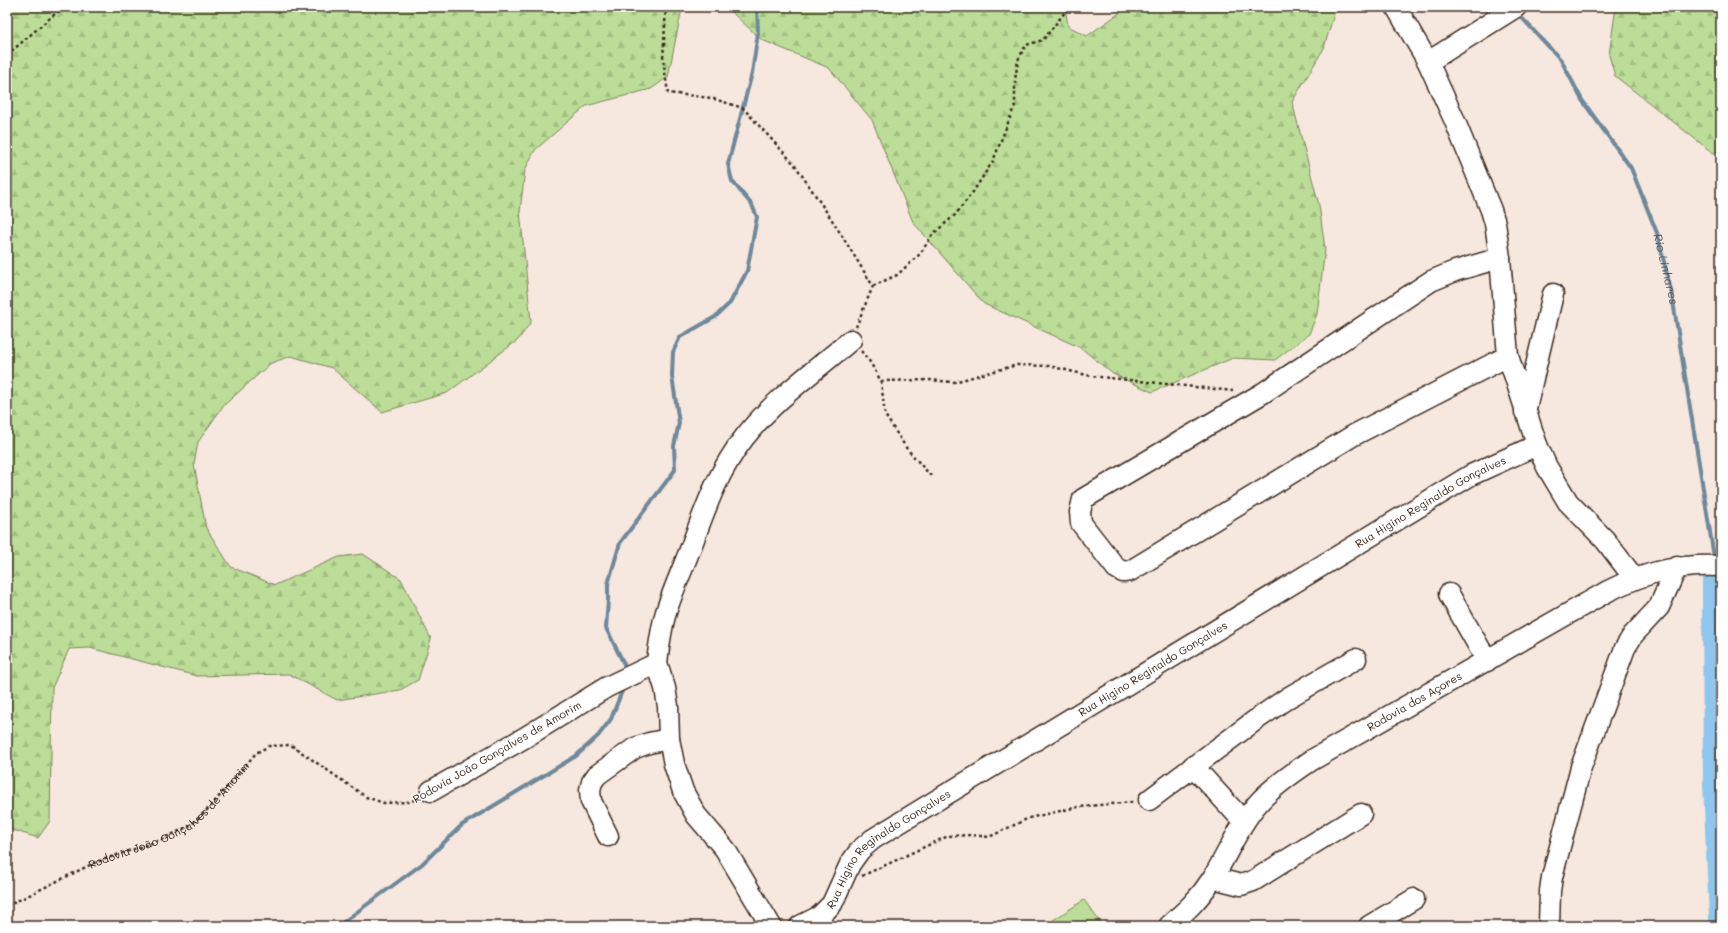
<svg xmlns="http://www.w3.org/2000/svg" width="1728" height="933" font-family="Mali,sans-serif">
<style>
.forest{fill:url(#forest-firs);stroke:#7b845a}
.pitch{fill:#bbdd97;stroke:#7b845a}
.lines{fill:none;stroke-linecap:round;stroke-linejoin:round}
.stream{stroke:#6d889a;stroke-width:4}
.river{stroke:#8fc6ed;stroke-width:24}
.minor-casing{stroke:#3b2a1e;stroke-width:23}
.path{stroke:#3b2a1e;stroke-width:2.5;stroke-dasharray:3 3;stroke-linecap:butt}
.minor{stroke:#fff;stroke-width:20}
.labels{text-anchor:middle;stroke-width:3;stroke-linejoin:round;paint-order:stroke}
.street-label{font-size:11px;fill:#3b2a1e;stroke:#fff}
.water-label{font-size:12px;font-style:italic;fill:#54595c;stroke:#fff}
</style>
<defs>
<pattern id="forest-firs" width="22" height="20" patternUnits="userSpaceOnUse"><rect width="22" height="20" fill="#bbdd97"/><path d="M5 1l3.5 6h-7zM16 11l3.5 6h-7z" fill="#a2be82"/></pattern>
</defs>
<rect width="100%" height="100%" fill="#f6e7df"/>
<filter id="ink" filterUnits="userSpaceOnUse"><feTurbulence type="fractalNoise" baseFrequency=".025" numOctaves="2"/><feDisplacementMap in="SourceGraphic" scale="8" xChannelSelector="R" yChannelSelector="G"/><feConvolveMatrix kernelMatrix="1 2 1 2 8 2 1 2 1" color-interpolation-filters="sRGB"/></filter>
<g filter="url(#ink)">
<g class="forest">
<path d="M7,7H685L681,13L668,77L651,89L586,106L535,150L525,170L520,211L531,322L518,340L447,393L382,412L332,368L291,356L271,363L223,406L198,442L194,464L206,528L231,567L275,585L339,557L363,554L401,579L431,639L418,680L400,690L337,700L289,674L197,676L90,648L69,649L52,688L50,821L38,838L7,828Z"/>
<path d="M726,7H1065L1068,26L1087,36L1128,7H1198L1207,11L1230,10L1232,7H1336L1324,48L1292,102L1319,205L1325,249L1317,314L1309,334L1275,360L1233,358L1152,392L1113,374L1081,348L984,304L913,222L872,120L829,68L762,40Z"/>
<path d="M1616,7H1721V149L1713,153L1615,76L1609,55Z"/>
</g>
<path class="pitch" d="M1084,900L1103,926H1044Z"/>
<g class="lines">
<g class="stream">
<path id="s1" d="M1523,19L1561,60L1582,100L1631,168L1657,233L1672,295L1714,557"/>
<path d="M624,664L606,628L608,600V584L620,543L675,470L674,446L679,423L672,376L673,352L680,337L715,317L730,303L747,271L757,217L752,205L732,181L728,164L752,73L758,33L757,7"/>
<path d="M338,926L422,864L462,825L576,756L598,736L611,719L624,686"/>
</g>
<path class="river" d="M1714,583L1715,784L1721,918"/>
<defs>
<g id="minor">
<path d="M1396,7L1428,62L1454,119L1491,210L1495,223L1500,258L1508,356L1537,445L1547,467L1568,502L1605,540L1634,578"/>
<path d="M1428,62L1516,7"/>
<path d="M1500,258L1455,271L1431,281L1263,393L1083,499L1080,512L1081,523L1116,568L1123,572L1130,571L1354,435L1508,356"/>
<path d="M1525,412L1553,294"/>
<path d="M1449,594L1487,661"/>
<path d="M657,663C659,645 661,627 667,609C674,588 683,568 691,547C706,507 717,473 744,438C773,400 815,371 851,340"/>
<path d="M1193,766L1244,822"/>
<path d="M431,791L524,738L607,687L657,663L665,688L668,706L669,739L674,764L683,791L696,815L725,849L771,926"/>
<path d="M1149,800L1257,719L1289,697L1356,659"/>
<path d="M608,836L591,801L590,790L592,782L597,775L635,748L649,743L669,739"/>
<path d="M1213,878L1241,885L1253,881L1361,814"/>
<path id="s3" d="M800,926L820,916L832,904L850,864L860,850L873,839L1471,475L1537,445"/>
<path id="s4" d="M1169,926C1186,911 1200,898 1212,879C1228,854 1239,824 1260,801C1275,785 1294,772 1312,760L1608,591C1646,572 1678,564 1721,566"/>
<path d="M1369,926L1414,899"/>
<path d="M1549,926L1550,891L1552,877L1581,767L1625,648L1633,635L1659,607L1677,567"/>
</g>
</defs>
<use href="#minor" class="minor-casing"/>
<g class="path">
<path d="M666,7L663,59L668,93L711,98L743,108L795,165L834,223L873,286L856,327"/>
<path d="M7,55L63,7"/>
<path d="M873,286L897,275L920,254L933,234L955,215L973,192L993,161L1015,105V80L1018,60L1026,45L1043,40L1069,7"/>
<path d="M861,351L870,362L881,381L930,380L954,382L1017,365L1049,366L1091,376L1233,391"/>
<path d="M881,381L885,415L907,449L931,476"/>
<path d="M862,876L948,836L972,835L989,837L1029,818L1078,807L1133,802"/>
<path id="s2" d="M7,906L94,863L163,839L191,825L211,806L256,753L269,746L291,745L366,797L384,803L409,802L417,799"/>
</g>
<use href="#minor" class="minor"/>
</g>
</g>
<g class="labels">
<g class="street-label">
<text dy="4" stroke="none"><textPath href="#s3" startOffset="769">Rua Higino Reginaldo Gonçalves</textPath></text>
<text dy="4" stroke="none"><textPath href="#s3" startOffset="445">Rua Higino Reginaldo Gonçalves</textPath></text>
<text dy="4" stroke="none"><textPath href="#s4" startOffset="340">Rodovia dos Açores</textPath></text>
<text transform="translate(497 752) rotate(-30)" y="4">Rodovia João Gonçalves de Amorim</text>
<text dy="4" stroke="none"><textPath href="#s2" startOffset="188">Rodovia João Gonçalves de Amorim</textPath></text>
<text dy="4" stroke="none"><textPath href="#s3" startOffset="121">Rua Higino Reginaldo Gonçalves</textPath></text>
</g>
<g class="water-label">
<text dy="4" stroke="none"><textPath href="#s1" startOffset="292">Rio Linhares</textPath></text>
</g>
</g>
<rect width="1728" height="933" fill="none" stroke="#fff" stroke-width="24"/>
<rect x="12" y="12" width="1704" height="909" fill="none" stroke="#3b2a1e" stroke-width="1.5" filter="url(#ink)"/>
</svg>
